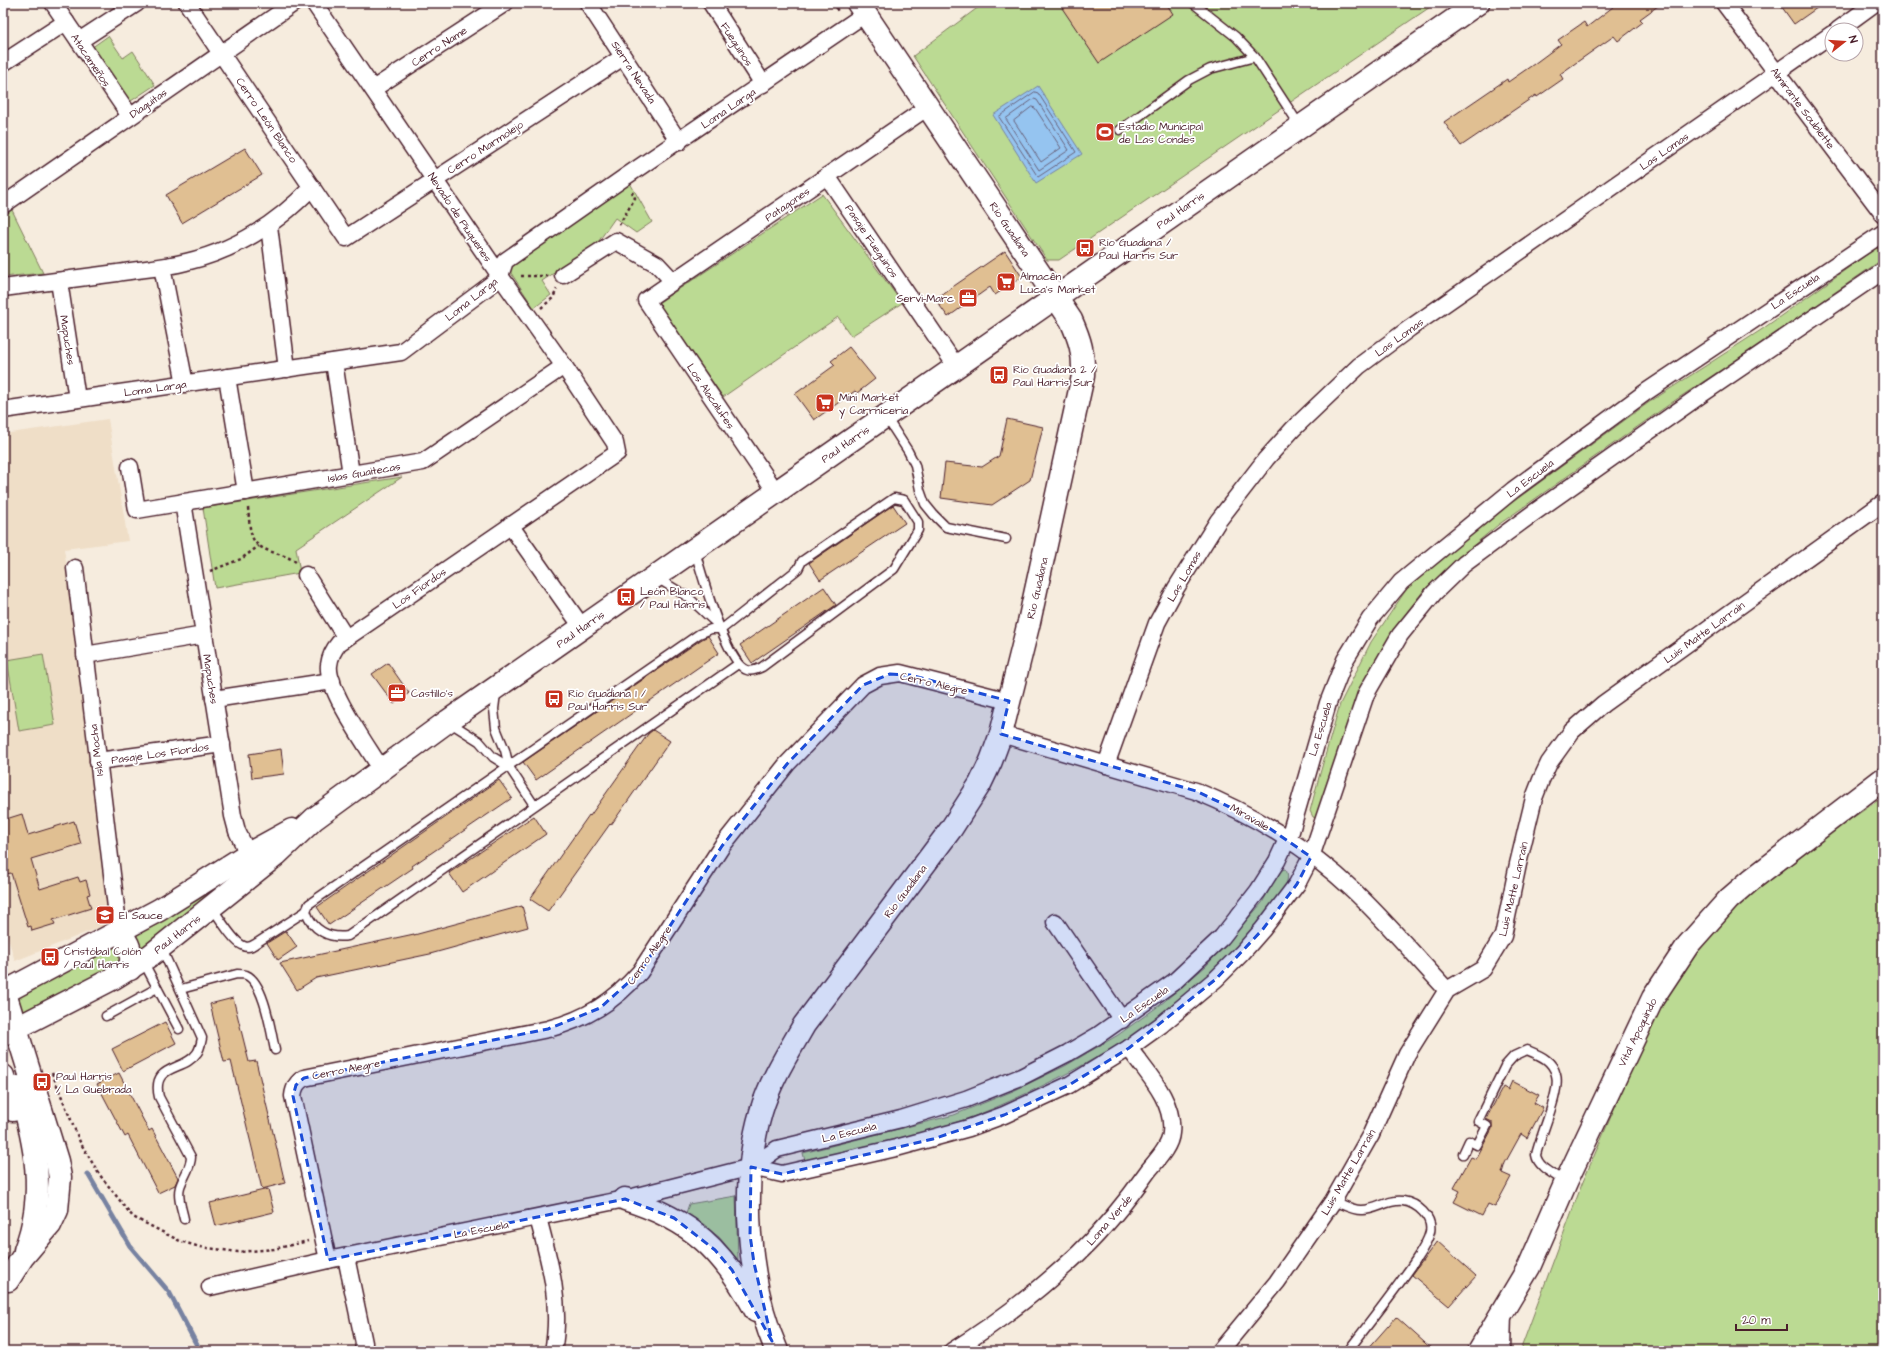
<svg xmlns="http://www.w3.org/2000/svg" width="1886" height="1354" font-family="'Architects Daughter',sans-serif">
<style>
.built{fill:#efdec7}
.green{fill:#bbda93;stroke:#827c5f}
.water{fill:#95c4f0;stroke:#7782a1}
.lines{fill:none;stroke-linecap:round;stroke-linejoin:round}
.shore{stroke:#68617a;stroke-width:1}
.stream{stroke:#7782a1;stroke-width:5}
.building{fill:#e0bf92;stroke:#4a1f2b}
.lane-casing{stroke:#4a1f2b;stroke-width:11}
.street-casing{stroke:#4a1f2b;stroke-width:19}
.secondary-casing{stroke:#4a1f2b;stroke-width:25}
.path{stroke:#4a1f2b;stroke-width:2.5;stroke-dasharray:3 3;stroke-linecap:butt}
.lane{stroke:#fff;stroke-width:8}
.street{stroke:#fff;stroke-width:16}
.secondary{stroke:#fff;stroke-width:22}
.marked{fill:#1d4ed8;fill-opacity:0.2;stroke:#1d4ed8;stroke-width:3;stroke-dasharray:8 5;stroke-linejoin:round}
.labels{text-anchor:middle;stroke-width:3.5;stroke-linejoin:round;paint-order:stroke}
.street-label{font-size:11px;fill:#4a1f2b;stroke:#fff}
.poi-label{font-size:11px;fill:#4a1f2b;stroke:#fff;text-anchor:start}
</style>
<rect width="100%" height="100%" fill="#f6ecde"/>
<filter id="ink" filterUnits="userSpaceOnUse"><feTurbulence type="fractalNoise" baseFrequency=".025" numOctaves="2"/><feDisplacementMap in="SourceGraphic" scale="8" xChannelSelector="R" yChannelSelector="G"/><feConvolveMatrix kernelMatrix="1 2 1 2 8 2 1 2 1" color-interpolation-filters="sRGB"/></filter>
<g filter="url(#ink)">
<path class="built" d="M108,419L128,541L64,549L120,919L15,961L3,922V434Z"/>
<g class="green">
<path d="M984,3H1436L1059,260H1047L913,56Z"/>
<path d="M108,36L123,58L133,51L155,85L128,103L91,48Z"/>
<path d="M630,183L652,222L636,233L615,218L596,245L542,281L551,295L534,308L507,267Z"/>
<path d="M822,194L902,303L851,336L838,317L723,397L658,303Z"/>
<path d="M12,210L43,273L3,277V217Z"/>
<path d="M1876,248L1880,249L1883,254V259L1765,341L1677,399L1498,525L1463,554L1424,590L1393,630L1365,679L1345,729L1319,816L1316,818L1313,817L1310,811L1319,777L1340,704L1371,642L1408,587L1461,540L1648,403L1761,330Z"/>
<path d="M402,477L296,548L300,573L215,588L203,508Z"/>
<path d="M43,654L55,725L19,731L7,660Z"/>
<path d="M1883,797V1351H1520L1582,1184L1660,1002L1715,926L1779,868Z"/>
<path d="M1285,869C1296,880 1270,911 1261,920C1228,957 1191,993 1151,1023C1117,1047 1081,1067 1044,1085C1021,1096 998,1107 975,1116C922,1135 860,1147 805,1161L803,1153L954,1115L1013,1091L1065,1066L1118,1035L1160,1005L1206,966L1262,903L1279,871Z"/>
<path d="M241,875L135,958L12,1017L3,1005L118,946Z"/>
<path d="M736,1196L738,1260L719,1237L686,1213L689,1204Z"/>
</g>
<path class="water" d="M1038,86L1082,154L1036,183L993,115Z"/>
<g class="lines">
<g class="shore">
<path d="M1035,92L1038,93L1076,152L1038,177L999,117Z"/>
<path d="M1034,99L1037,100L1069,150L1039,170L1006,119Z"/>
<path d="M1032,107L1035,108L1061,148L1041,162L1014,121Z"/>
</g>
<path class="stream" d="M88,1174L130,1246L169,1292L200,1351"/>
</g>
<g class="building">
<path d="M1070,3H1166L1173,14L1099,63L1062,8Z"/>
<path d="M1618,3H1662L1640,19L1643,22L1618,41L1614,36L1560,74L1563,79L1537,97L1536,95L1461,146L1444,122L1507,79L1508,82L1534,64L1561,44L1558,40L1584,22L1587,27Z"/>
<path d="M1779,3H1824L1794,24Z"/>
<path d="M245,148L262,175L182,223L166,195Z"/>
<path d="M1005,251L1022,277L995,295L990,287L948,317L935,299Z"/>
<path d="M849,347L875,379L857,393L855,391L814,420L795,394L835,365L831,361Z"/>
<path d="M1007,419L1043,427L1030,480L992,505L941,498L945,463L982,467L999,456Z"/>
<path d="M893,505L905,523L820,580L809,563Z"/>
<path d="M824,587L836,605L752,663L740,645Z"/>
<path d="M708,636L719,653L536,780L523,762L702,639Z"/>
<path d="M388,663L409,693L394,704L372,674Z"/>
<path d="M653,730L670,741L611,825L610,824L548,911L530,899L589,815L590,816L648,734Z"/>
<path d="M281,749L284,774L252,778L249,754Z"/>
<path d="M499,780L512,798L412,866L413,868L329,925L317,907Z"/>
<path d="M22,814L28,835L74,821L81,844L31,859L40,889L78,877L80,882L86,880L90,894L87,895L91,908L53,920L55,924L32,931L31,926L28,927L11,873L6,874L3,863V820Z"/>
<path d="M534,816L546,834L462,892L449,873Z"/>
<path d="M522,906L528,927L430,954L316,978L297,990L280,963L414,934V935Z"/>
<path d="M286,931L297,947L278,960L267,943Z"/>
<path d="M233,998L249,1062L256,1061L285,1183L262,1189L231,1061L224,1062L210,1004Z"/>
<path d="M165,1022L176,1043L123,1071L112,1049Z"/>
<path d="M119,1073L149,1131L152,1129L178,1178L175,1185L158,1193L128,1135L125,1137L97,1084Z"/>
<path d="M1512,1081L1539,1095L1534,1103L1543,1108L1527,1138L1521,1134L1505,1163L1502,1173L1511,1177L1495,1207L1488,1204L1482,1216L1454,1202L1460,1191L1454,1188L1471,1157L1476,1159L1492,1129V1122L1486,1119L1503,1087L1508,1090Z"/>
<path d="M268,1189L274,1212L216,1226L210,1203Z"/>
<path d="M1437,1241L1476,1276L1449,1306L1412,1275Z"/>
<path d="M1396,1317L1434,1351H1366Z"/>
</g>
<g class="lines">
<defs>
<g id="lane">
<path d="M1193,3L1236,37L1255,57L1300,126"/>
<path d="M1120,130L1189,80L1210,69L1255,57"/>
<path d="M886,417L908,451L915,465L920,490L925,504L934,515L946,527L1006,539"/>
<path d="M657,578L688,597L718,625"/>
<path d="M496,693L494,709L496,728L505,750L509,767L534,805"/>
<path d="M449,722L479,741L493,757L509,767"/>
<path d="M212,907C218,916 234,943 244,946C248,948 251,947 255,944L306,911L309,904L699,634L711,629H722L798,569L802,561L894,498L904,500L918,522V530L894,569L762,667C758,669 752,672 747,670C727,665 701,572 695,551"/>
<path d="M306,911C312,930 329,939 348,936L738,664"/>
<path d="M161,947L202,1038C201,1043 200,1049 197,1053C184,1072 151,1063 159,1097L191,1157C191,1168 183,1177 180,1187C177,1197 182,1209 184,1219"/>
<path d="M143,961L179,1029"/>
<path d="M181,989L237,974C240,974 244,974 246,975C264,982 271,1032 275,1050"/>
<path d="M106,1016L157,988"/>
<path d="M1463,1154L1469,1141L1477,1145L1487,1126L1478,1121L1505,1066L1514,1056L1527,1050C1539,1055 1553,1060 1556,1075C1561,1091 1540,1136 1536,1155C1538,1168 1555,1174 1565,1182"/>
<path d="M1333,1201C1342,1204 1354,1211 1362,1210C1377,1210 1388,1199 1403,1201C1417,1203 1433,1217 1430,1232C1427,1245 1418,1256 1411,1267C1392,1294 1371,1321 1351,1347"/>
</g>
<g id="street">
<path d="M53,3L130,116"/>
<path d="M187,3L346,238L623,57"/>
<path d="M314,3L500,276L564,366L615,443L617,453L339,643C334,649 330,656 329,665C326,689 368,747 381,769"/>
<path d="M588,3L679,142"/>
<path d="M711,3L763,84"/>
<path d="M1724,3L1883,214"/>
<path d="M1838,30L1875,3"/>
<path d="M79,41L137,3"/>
<path d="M3,63L66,22"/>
<path d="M373,89L505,3"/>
<path d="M827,176L956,366"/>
<path d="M3,205L294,3"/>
<path d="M269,226L287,369"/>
<path d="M162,267L185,384"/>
<path d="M563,275L616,241L657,264L673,281"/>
<path d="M59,281L77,399"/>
<path d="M3,288C41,283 79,278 117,273C140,269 164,268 186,262C236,250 277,224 312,187"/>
<path d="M334,362L351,474"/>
<path d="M227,377L246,492"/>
<path d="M3,410L401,352L493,283L500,276L505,261L625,177L865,14"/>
<path d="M130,467L137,510L423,462L564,366"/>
<path d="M776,492L646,300L928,107"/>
<path d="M183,502L233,816L237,831L248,854"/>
<path d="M510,525L582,627"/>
<path d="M75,568L119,932"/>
<path d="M306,575L346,638"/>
<path d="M85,655L204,635"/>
<path d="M214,699L332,681"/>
<path d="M1001,734L1196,791C1252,814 1309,848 1353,890C1386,921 1416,957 1447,990"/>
<path d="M98,761L222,744"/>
<path d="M1106,765L1157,623L1176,588L1218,521L1266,459L1293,429L1359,366L1410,328L1832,34"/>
<path d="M1055,922L1122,1020"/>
<path d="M751,1167L782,1174L896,1148L969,1128L1004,1115L1069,1085L1129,1048L1161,1025L1216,979L1242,953L1263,929L1297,884L1311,857L1366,694L1400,635L1434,593L1464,564L1532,514L1702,394L1883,271"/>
<path d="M538,1218C550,1262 562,1306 553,1351"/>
<path d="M346,1257L364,1343L363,1351"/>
<path d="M328,1260L293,1096C294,1087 297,1082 304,1078L548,1029C586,1019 614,1002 640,972L722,846L787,764L863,685L880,676L900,673L1009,701"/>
<path d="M210,1287L328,1260L625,1199L751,1167L777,1149L901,1119L966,1099L1021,1077L1068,1053L1097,1036L1175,981L1222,937L1258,891L1277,861L1291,831L1328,703L1345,660L1370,619L1401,582L1513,490L1646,392L1883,233"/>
<path d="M952,1351C997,1323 1041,1289 1079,1253C1103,1230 1129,1198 1148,1171C1156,1161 1170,1147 1171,1133C1175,1101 1146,1072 1129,1048"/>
<path d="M1220,1351L1277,1282L1333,1201L1371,1134L1407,1054L1447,990L1483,969L1503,936L1518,864L1534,798L1541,780L1549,763L1572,731L1603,704L1883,503"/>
<path d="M1502,1351L1503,1312"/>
</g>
<g id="secondary">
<path d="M119,932C130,943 133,954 130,969"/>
<path d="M3,987L57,1161L60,1177L57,1210L50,1225L22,1258L8,1280"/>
<path d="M3,993L159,910L248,854L292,830"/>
<path d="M3,1035L114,978L151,955L275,856L314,819L448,721L1478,3"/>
<path d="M3,1076L13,1110"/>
<path d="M19,1087C35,1142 47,1194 25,1250"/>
<path d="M625,1199C692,1220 723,1250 756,1311"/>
<path d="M777,1351C747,1283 740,1183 761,1112C770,1081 788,1053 804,1025L951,829L980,784L991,761L1001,734L1029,622L1083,376C1084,353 1080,340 1071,320L858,3"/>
<path d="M1479,1351L1529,1267L1566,1182L1653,998L1688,945L1729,899L1751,880L1883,779"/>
</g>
</defs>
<use href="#lane" class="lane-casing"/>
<use href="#street" class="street-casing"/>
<use href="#secondary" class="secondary-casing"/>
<g class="path">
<path d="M833,3L839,13"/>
<path d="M619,225L635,198L632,192"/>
<path d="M521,276H548"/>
<path d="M541,308L553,298L557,289"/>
<path d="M248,508C249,516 249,525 251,533C256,555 282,550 297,563"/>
<path d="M210,571L241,559L259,546"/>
<path d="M52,1073L80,1142L99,1174L133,1217L180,1241L200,1247L238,1252L274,1249L308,1241"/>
</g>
<use href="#lane" class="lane"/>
<use href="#street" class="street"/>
<use href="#secondary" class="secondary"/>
</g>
</g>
<path class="marked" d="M890,674L910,675L1009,701L1001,734L1196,791L1259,821L1311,857L1297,884L1263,929L1216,979L1129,1048L1069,1085L1004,1115L933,1139L782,1174L751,1167L750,1235L754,1263L772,1341L732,1270L715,1250L674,1218L625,1199L328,1260L293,1096L296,1085L304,1078L548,1029L600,1008L640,972L722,846L787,764L863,685Z"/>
<defs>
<symbol id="stadium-square" viewBox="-11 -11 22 22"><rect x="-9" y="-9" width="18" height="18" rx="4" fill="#c8321e" stroke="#fff"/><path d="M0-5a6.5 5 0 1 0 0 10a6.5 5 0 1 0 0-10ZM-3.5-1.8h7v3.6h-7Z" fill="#fff"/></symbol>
<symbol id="bus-square" viewBox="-11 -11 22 22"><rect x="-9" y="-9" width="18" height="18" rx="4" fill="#c8321e" stroke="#fff"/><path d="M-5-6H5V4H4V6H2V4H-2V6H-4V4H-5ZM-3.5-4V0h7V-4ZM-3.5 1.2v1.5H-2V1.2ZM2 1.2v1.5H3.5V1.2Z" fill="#fff"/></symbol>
<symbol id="supermarket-square" viewBox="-11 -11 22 22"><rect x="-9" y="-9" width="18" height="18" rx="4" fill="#c8321e" stroke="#fff"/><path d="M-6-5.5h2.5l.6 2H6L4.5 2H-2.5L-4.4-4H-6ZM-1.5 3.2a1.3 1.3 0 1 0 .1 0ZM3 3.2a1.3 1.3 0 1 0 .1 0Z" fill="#fff"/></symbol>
<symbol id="office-square" viewBox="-11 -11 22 22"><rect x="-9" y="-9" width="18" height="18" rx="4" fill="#c8321e" stroke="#fff"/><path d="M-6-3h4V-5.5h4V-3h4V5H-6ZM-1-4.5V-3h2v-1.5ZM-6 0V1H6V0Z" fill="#fff"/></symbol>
<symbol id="school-square" viewBox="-11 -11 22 22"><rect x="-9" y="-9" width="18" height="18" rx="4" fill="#c8321e" stroke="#fff"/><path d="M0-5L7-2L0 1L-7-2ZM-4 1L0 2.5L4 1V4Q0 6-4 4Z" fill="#fff"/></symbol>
</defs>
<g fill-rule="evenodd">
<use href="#stadium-square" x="1094" y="121" width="22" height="22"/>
<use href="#bus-square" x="1074" y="237" width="22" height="22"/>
<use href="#supermarket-square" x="995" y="271" width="22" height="22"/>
<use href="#office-square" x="957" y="287" width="22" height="22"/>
<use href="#bus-square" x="988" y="364" width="22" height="22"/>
<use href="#supermarket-square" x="814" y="392" width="22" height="22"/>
<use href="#bus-square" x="615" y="586" width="22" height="22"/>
<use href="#office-square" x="386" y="682" width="22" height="22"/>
<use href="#bus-square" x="543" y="688" width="22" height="22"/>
<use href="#school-square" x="94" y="904" width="22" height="22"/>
<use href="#bus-square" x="39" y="946" width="22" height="22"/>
<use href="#bus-square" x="31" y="1071" width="22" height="22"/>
</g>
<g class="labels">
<g class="street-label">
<text transform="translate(737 44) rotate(57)" y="4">Fueguinos</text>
<text transform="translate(439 46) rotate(-33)" y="4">Cerro Name</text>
<text transform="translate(91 60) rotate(56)" y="4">Atacameños</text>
<text transform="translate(634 72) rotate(57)" y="4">Sierra Nevada</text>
<text transform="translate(148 103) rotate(-35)" y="4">Diaguitas</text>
<text transform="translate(728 108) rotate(-34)" y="4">Loma Larga</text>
<text transform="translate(1803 108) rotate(53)" y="4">Almirante Soublette</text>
<text transform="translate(267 120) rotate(56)" y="4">Cerro León Blanco</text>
<text transform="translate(485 147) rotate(-33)" y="4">Cerro Marmolejo</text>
<text transform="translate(1664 151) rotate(-35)" y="4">Las Lomas</text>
<text transform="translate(787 204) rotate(-34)" y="4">Patagones</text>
<text transform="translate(1180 210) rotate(-35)" y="4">Paul Harris</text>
<text transform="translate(460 217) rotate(56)" y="4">Nevado de Piuquenes</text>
<text transform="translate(1010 229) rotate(56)" y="4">Río Guadiana</text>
<text transform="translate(872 241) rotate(56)" y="4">Pasaje Fueguinos</text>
<text transform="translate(1795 291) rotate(-34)" y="4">La Escuela</text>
<text transform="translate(471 299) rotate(-38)" y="4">Loma Larga</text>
<text transform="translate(1399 337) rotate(-36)" y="4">Las Lomas</text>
<text transform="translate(68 340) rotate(81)" y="4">Mapuches</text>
<text transform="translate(155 388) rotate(-8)" y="4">Loma Larga</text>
<text transform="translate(711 396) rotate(56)" y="4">Los Alacalufes</text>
<text transform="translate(845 444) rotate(-35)" y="4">Paul Harris</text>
<text transform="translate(364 472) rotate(-10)" y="4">Islas Guaitecas</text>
<text transform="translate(1530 478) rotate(-37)" y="4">La Escuela</text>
<text transform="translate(1184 576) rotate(-60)" y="4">Las Lomas</text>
<text transform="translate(419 588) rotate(-35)" y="4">Los Fiordos</text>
<text transform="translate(1037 588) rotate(-77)" y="4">Río Guadiana</text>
<text transform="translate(580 629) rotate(-35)" y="4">Paul Harris</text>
<text transform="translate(1704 632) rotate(-36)" y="4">Luis Matte Larraín</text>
<text transform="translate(211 679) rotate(81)" y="4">Mapuches</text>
<text transform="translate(934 683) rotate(13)" y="4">Cerro Alegre</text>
<text transform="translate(1320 729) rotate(-73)" y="4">La Escuela</text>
<text transform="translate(96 750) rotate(-97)" y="4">Isla Mocha</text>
<text transform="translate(160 753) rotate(-8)" y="4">Pasaje Los Fiordos</text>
<text transform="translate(1250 817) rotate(30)" y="4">Miravalle</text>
<text transform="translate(1513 889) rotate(-77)" y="4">Luis Matte Larraín</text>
<text transform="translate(905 891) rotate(-53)" y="4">Río Guadiana</text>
<text transform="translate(177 934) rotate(-38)" y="4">Paul Harris</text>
<text transform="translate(649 955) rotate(-55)" y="4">Cerro Alegre</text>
<text transform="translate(1144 1004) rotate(-35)" y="4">La Escuela</text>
<text transform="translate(1637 1032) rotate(-64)" y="4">Vital Apoquindo</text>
<text transform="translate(346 1069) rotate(-11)" y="4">Cerro Alegre</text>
<text transform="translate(849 1132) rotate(-14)" y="4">La Escuela</text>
<text transform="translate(1348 1172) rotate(-60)" y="4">Luis Matte Larraín</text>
<text transform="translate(1109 1220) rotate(-49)" y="4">Loma Verde</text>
<text transform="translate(481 1229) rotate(-11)" y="4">La Escuela</text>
</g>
<g class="poi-label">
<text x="1119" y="130">Estadio Municipal<tspan x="1119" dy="13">de Las Condes</tspan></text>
<text x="1099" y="246">Río Guadiana /<tspan x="1099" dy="13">Paul Harris Sur</tspan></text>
<text x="1020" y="280">Almacên<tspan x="1020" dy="13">Luca's Market</tspan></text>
<text x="954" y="302" text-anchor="end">Servi-Marc</text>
<text x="1013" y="373">Río Guadiana 2 /<tspan x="1013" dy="13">Paul Harris Sur</tspan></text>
<text x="839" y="401">Mini Market<tspan x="839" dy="13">y Carrniceria</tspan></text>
<text x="640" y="595">León Blanco<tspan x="640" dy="13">/ Paul Harris</tspan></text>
<text x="411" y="697">Castillo's</text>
<text x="568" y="697">Río Guadiana 1 /<tspan x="568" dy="13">Paul Harris Sur</tspan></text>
<text x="119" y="919">El Sauce</text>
<text x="64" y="955">Cristóbal Colón<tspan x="64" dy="13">/ Paul Harris</tspan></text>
<text x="56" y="1080">Paul Harris<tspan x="56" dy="13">/ La Quebrada</tspan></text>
</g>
</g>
<rect width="1886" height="1354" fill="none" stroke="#fff" stroke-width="16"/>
<rect x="8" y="8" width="1870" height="1338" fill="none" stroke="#4a1f2b" stroke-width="1.5" filter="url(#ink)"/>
<g transform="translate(1844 42) rotate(73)"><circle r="19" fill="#ffffff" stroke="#b7a5aa"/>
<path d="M0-3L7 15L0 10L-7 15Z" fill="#c8321e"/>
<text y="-6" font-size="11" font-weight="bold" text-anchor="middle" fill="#4a1f2b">N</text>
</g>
<path d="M1736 1324v6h51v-6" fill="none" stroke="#4a1f2b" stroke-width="2"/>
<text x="1742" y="1324" font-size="12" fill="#4a1f2b" stroke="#ffffff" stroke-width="3" paint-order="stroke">20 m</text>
</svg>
